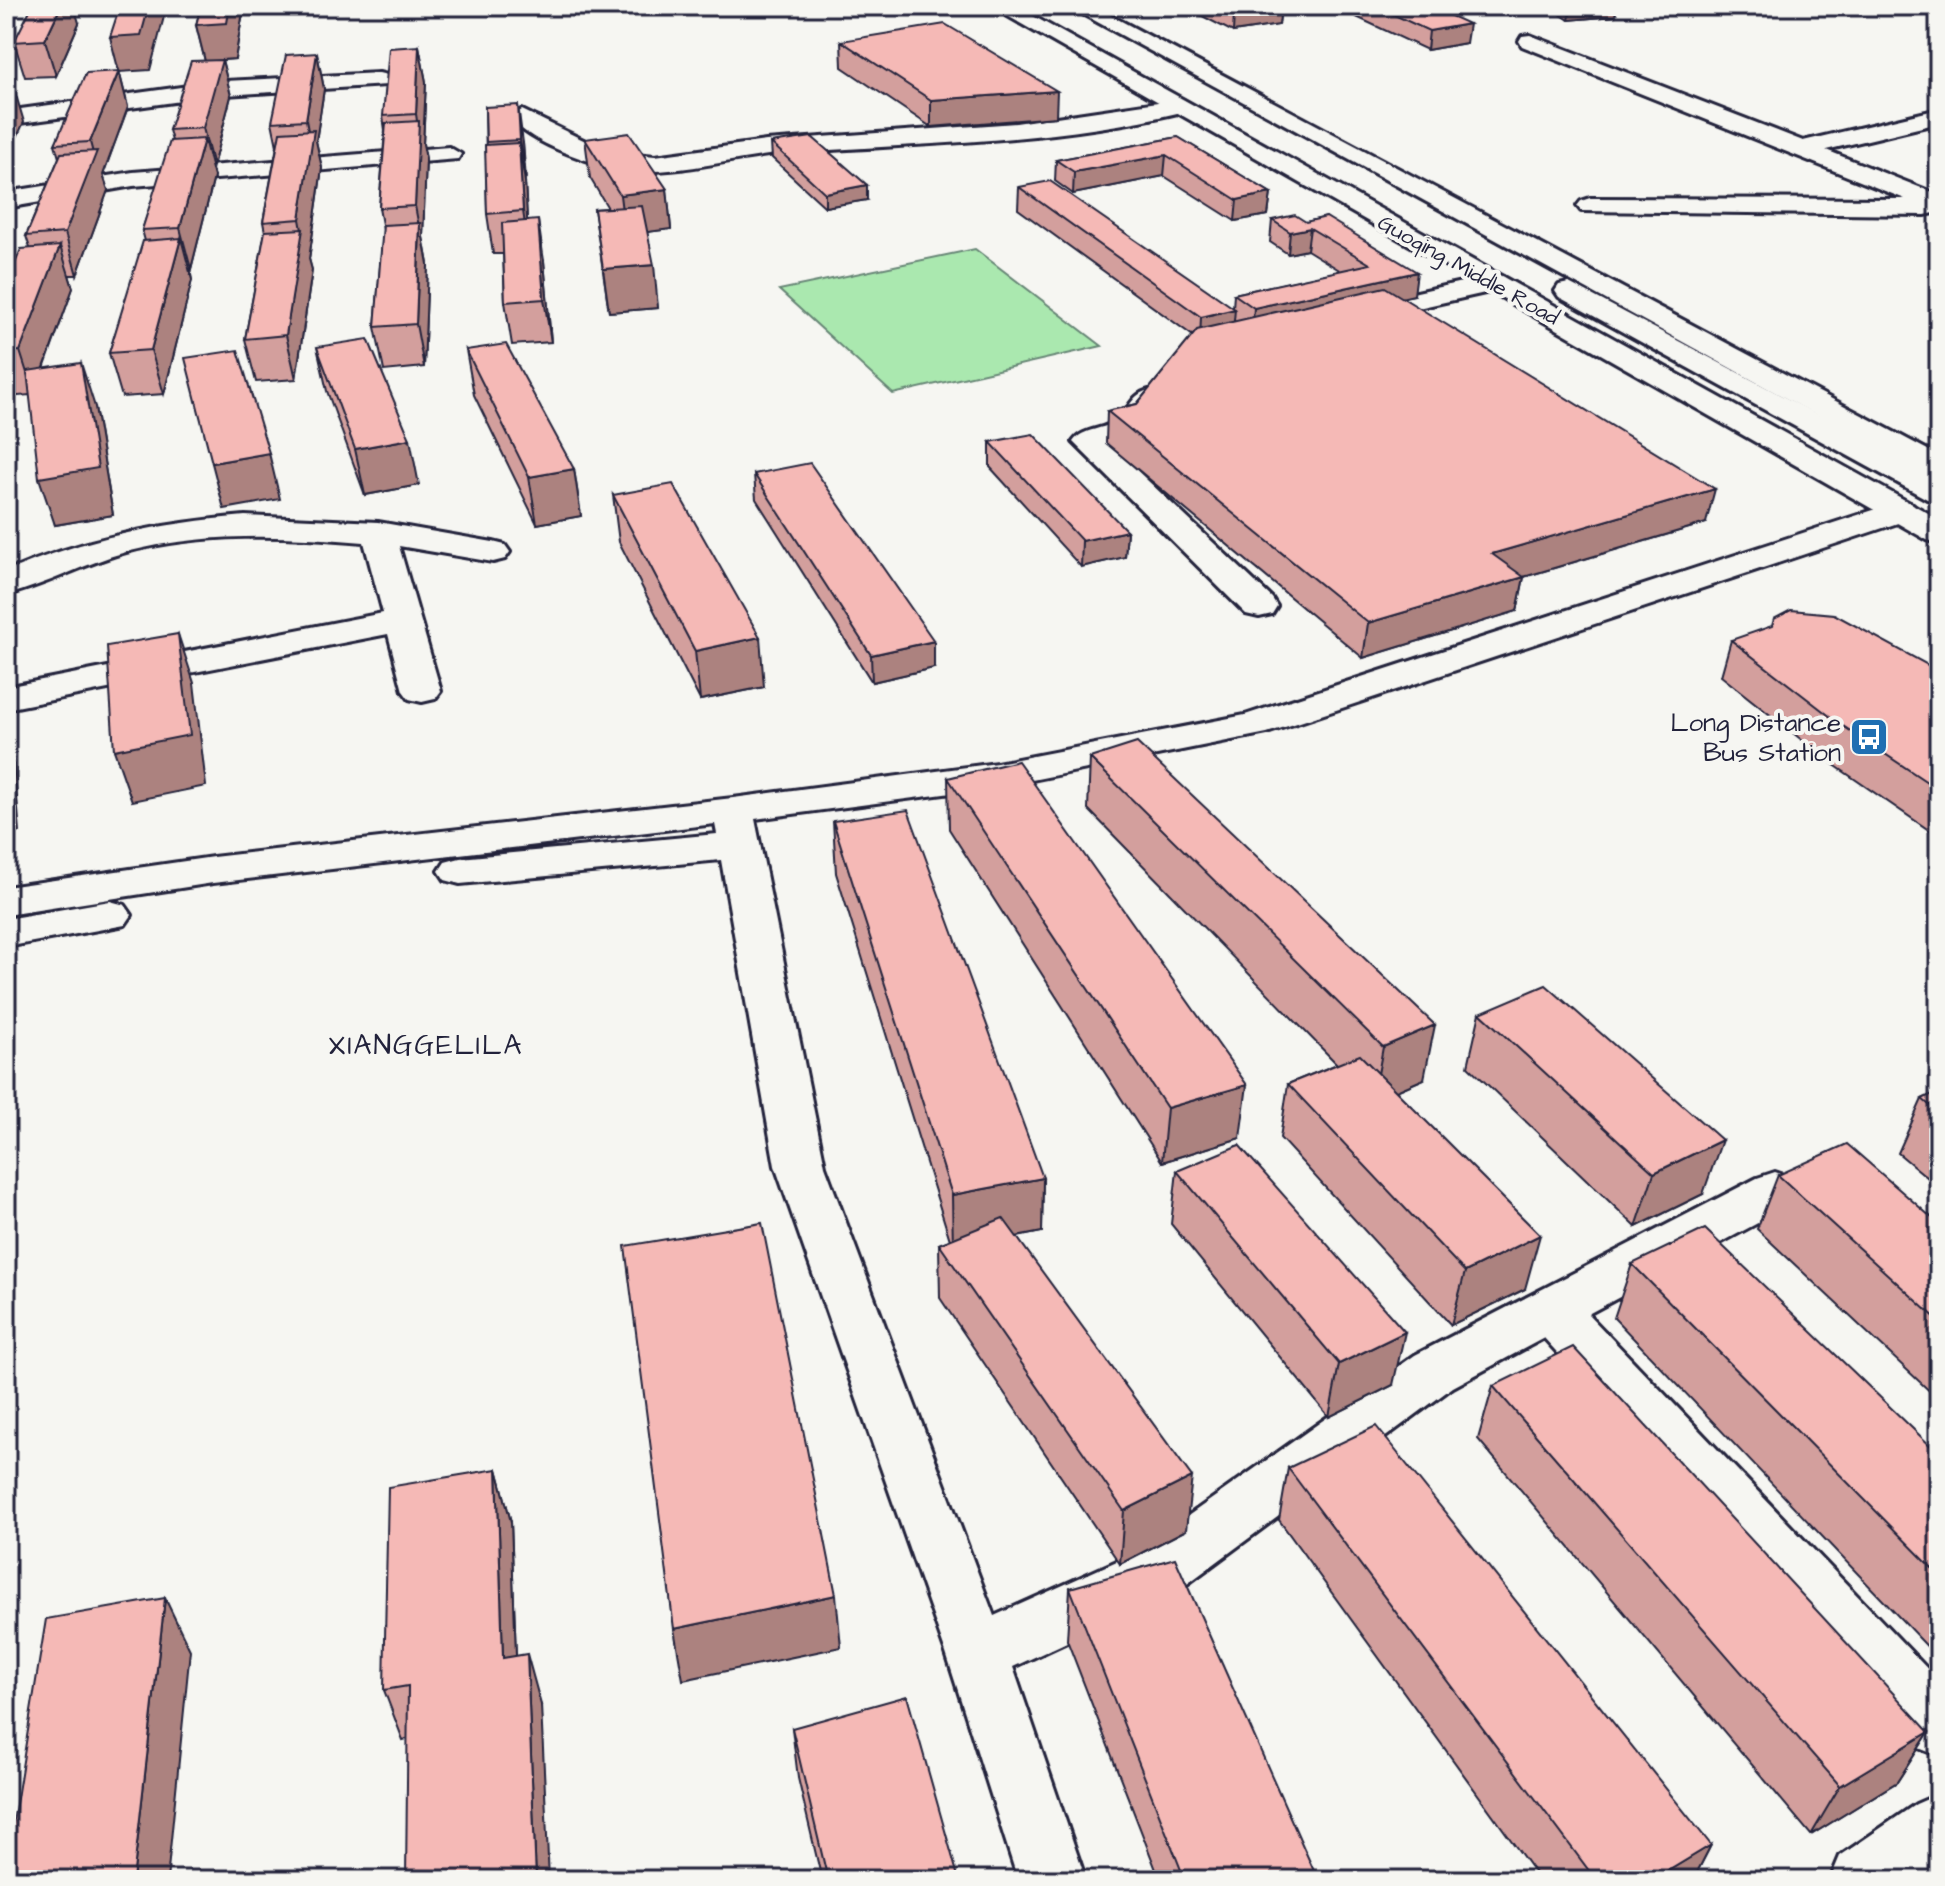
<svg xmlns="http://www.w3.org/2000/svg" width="1945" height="1886" font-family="'Architects Daughter',sans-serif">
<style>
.green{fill:#aae8af;stroke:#668575;stroke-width:2}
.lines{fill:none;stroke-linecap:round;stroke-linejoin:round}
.minor-casing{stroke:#22223b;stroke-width:6}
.major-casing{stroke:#22223b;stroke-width:6}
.minor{fill:#f6f6f2;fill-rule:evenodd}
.major{fill:#f6f6f2;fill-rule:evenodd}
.wall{fill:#d39f9d;stroke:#22223b;stroke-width:2}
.shaded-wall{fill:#ac827f;stroke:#22223b;stroke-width:2}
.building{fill:#f5b9b6;stroke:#22223b;stroke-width:2}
.labels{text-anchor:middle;stroke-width:8;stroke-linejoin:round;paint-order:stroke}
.far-street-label{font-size:22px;fill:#22223b;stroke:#f6f6f2}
.poi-label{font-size:26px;fill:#22223b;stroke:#f6f6f2;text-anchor:end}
.neighbourhood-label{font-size:28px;letter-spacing:2px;fill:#22223b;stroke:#f6f6f2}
</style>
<rect width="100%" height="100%" fill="#f6f6f2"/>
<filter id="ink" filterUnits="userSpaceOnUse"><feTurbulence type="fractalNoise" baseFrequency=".0125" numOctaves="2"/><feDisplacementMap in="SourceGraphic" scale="16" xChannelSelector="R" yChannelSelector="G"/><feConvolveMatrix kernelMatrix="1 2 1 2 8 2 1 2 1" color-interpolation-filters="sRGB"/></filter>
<g filter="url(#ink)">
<path class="green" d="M975,249L1102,346L893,394L779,290Z"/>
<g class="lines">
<defs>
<g id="minor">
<path d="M1068,6H1093L1939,456V479L1928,476Z"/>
<path d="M1530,35L1803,141L1939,109V123L1826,150L1939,195V212L1925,215L1581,211L1577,206L1581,201L1590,198L1905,199L1522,46L1519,41L1522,36Z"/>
<path d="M379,73L387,75L390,80L387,85L225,95L6,125V111L225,81Z"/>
<path d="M1178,99L1189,106L1186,111C1056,143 920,143 787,153C737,157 687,173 637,171C603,169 530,145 510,117L522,110L606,151L655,156L766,141L1016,123Z"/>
<path d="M449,147L461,154L458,159L133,186L6,208V192L133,172Z"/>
<path d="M1493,275L1503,277L1507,283L1503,289L1351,323L1341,321L1337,315L1341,309Z"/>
<path d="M1149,390L1160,393L1164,399C1146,425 1140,434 1110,445L1272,598L1277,606L1272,614L1259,617L1246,614L1073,442C1083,427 1105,431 1118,419C1130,408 1132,394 1149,390Z"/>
<path d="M1901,501L1913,504L1918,511L1913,518L1267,733L997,787L755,819L825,1166L994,1616L1137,1552L1415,1355L1757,1178L1775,1172L1793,1178L1800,1191L1793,1204L1588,1314L1939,1681V1756L1916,1747L1544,1338L1453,1387L1179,1590L1013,1667L1086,1880H1018L946,1653L775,1166L721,860L460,884L445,880L439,871L445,862L460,858L717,834L715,824L213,883L6,915V887L213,857L733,798L997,763L1245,715Z"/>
<path d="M245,516L378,522L493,542L505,545L510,552L505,559L493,562L399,546L441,691L435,699L422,702L409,699L403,691L388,634L6,709V687L383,613L364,542C285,535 204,532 126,552C85,563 47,585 6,595V572C84,538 161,523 245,516Z"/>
<path d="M110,901L125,905L132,915L125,925L6,947V919Z"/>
<path d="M1939,1794V1867L1921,1880H1830L1840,1856L1916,1804Z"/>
</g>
<g id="major">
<path d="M990,6H1015L1939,519V543L1927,540Z"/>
<path d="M1569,283L1939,479V502L1927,499L1559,297L1555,291L1559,285Z"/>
</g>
</defs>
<use href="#minor" class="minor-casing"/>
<use href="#major" class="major-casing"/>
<use href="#minor" class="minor"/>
<use href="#major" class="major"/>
</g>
<g class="wall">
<path d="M201,6H244L235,59L222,60L231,96L213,166L211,167L214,177L191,269H190L192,280L164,394L122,397L109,353L145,241L142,230L172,141L169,130L205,61L196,25Z"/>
<path d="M1183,6H1281L1279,25L1233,32Z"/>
<path d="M1333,6H1429L1466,43L1427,50Z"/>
<path d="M1548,6H1617L1615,16L1569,20Z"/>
<path d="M79,23L56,76L25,77L14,42Z"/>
<path d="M841,41L1056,117L931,127L842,67Z"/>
<path d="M419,46L426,82L423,144L426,159L423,237L428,264L424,367L384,371L375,327L383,230L379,208L385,130L383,116Z"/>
<path d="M317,53L324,89L316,141L322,168L309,259L312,270L296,379L256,382L245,339L265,232L263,222L277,146L272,122Z"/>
<path d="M119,71L128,107L103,175L108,190L77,275H69L73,288L44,369L95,407L113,515L55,525L30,395L6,397V285L30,248L26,236L59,158L55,144Z"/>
<path d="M485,107L523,143L527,221L544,261L551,342L512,345L505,302L503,254H493L487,214Z"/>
<path d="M1178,137L1271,193L1268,215L1235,221L1164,176L1073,194L1055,181L1056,160Z"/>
<path d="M585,139L667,189L671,229L647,232L658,308L609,312L594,209L608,208L590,178Z"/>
<path d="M771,143L867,200L825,207L772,158Z"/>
<path d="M1019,187L1233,308L1234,294L1341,271L1307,250L1288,254L1270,242L1272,220L1306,222L1326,217L1414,295L1402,297L1706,523L1524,577L1517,611L1363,658L1106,443L1107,411L1137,404L1193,336L1018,209Z"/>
<path d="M317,347L419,485L365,495L327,391Z"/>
<path d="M466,350L574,469L581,516L537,524L474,395Z"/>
<path d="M990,442L1127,531L1125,557L1081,567L990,467Z"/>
<path d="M754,474L934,668L872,682L756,499Z"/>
<path d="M613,495L764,687L700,700L619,542Z"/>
<path d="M1731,640L1939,671V837L1827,760L1721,676Z"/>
<path d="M1090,758L1424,1079L1396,1091L1525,1289L1451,1325L1280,1138L1288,1084L1337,1064L1088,809Z"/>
<path d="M948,778L1240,1138L1162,1162L949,829Z"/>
<path d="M833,821L1043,1178L1042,1232L1017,1237L1186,1530L1120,1564L940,1298L939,1244L950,1240L836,873Z"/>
<path d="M1480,1013L1703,1194L1636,1227L1468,1066Z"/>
<path d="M1939,1091V1187L1898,1153L1922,1099Z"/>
<path d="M1177,1171L1393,1385L1329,1417L1171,1224Z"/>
<path d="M1778,1175L1939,1224V1400L1757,1229Z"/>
<path d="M1632,1264L1939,1454V1659L1614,1318Z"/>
<path d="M1493,1386L1929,1732L1897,1782L1811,1835L1478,1439Z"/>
<path d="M1288,1468L1711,1845L1693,1880H1540L1279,1520Z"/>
<path d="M497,1469L511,1522L516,1656L541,1705L403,1740L384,1690Z"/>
<path d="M1070,1588L1318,1880H1160L1067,1640Z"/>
<path d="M792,1728L959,1880H822L798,1778Z"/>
</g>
<g class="shaded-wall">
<path d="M61,6H74L79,23L56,76L45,40Z"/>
<path d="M149,6H165L166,9L150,70L119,72L110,37Z"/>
<path d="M230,6H244L235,59L222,60L231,96L213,166L203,128L205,61L196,25Z"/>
<path d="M1281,6L1279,25L1233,32L1234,13Z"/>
<path d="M1572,6H1617L1615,16L1569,20Z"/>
<path d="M1469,24L1466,43L1427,50L1429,31Z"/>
<path d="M419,46L426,82L423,144L426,159L423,237L428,264L424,367L416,324L420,232L415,206L418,128L416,114Z"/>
<path d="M317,53L324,89L316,141L322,168L309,259L312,270L296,379L286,335L302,230L300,219L311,147L306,120Z"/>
<path d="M119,71L128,107L103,175L108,190L77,275L65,233L94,157L90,142Z"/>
<path d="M13,85L24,122L6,161V99Z"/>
<path d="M1057,91L1056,117L931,127V100Z"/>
<path d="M518,105L523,143L526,179L520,140Z"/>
<path d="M204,139L214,177L191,269L180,228Z"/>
<path d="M519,143L525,182L529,252L523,211Z"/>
<path d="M1166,155L1164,176L1073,194L1074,172Z"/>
<path d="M867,185V200L825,207V193Z"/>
<path d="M667,189L671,229L625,235L620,195Z"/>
<path d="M1271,193L1268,215L1235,221L1237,200Z"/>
<path d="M538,220L544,261L551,342L544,299Z"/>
<path d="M1310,228L1307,250L1288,254L1290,232Z"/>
<path d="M181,238L192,280L164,394L151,350Z"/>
<path d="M60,246L73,288L34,395L20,351Z"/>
<path d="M654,265L658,308L609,312L603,269Z"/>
<path d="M1417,272L1414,295L1252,332L1254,308Z"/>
<path d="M1235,309L1233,333L1200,340L1201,317Z"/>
<path d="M81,363L95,407L113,515L55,525L39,478Z"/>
<path d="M410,439L419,485L365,495L355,449Z"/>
<path d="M269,453L280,499L224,509L212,463Z"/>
<path d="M574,469L581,516L537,524L529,477Z"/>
<path d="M1715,489L1706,523L1486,588L1492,554Z"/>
<path d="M1127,531L1125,557L1081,567L1082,541Z"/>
<path d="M1524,577L1517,611L1363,658L1368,623Z"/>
<path d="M178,634L194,683L206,786L132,801L114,750Z"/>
<path d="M760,637L764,687L700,700L695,651Z"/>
<path d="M934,641V668L872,682L871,655Z"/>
<path d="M6,716L11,730L20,832L6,836Z"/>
<path d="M1435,1025L1424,1079L1373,1101L1383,1047Z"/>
<path d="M1247,1085L1240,1138L1162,1162L1167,1108Z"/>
<path d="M1722,1140L1703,1194L1636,1227L1654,1173Z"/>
<path d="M1043,1178L1042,1232L953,1249L952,1195Z"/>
<path d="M1540,1235L1525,1289L1451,1325L1465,1272Z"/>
<path d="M1405,1332L1393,1385L1329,1417L1339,1364Z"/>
<path d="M497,1469L511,1522L518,1709L503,1658Z"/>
<path d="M1192,1477L1186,1530L1120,1564L1124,1511Z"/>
<path d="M836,1595L841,1647L683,1680L674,1629Z"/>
<path d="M165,1598L190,1650L167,1880H133Z"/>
<path d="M527,1654L541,1705L549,1880H536Z"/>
<path d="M1929,1732L1897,1782L1811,1835L1840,1786Z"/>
<path d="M1711,1845L1693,1880H1653Z"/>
</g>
<g class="building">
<path d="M32,6H61L45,40L14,42Z"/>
<path d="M120,6H149L141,35L110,37Z"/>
<path d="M201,6H230L227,23L196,25Z"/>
<path d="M1220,6H1280L1234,13Z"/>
<path d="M1375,6H1429L1469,24L1429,31Z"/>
<path d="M945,24L1057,91L931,100L841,41Z"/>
<path d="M419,46L416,114L383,116L389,48Z"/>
<path d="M317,53L306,120L272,122L286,55Z"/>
<path d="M222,60L203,128L169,130L191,61Z"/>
<path d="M119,71L90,142L55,144L86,73Z"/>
<path d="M13,85L6,99V86Z"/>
<path d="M518,105L520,140L486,142L485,107Z"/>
<path d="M419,121L415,206L379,208L386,123Z"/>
<path d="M314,130L300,219L263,222L280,132Z"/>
<path d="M629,133L667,189L620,195L585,139Z"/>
<path d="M812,137L867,185L825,193L771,143Z"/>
<path d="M1178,137L1271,193L1237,200L1166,155L1074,172L1056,160Z"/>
<path d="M204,139L180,228L142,230L170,141Z"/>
<path d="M519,143L523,211L487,214L485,145Z"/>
<path d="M97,151L65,233L26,236L61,153Z"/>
<path d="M1050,181L1235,309L1201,317L1019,187Z"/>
<path d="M642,206L654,265L603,269L594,209Z"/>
<path d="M1295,215L1306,222L1326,217L1417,272L1254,308L1234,294L1370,264L1310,228L1290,232L1272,220Z"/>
<path d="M538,220L544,299L505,302L502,223Z"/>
<path d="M420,223L416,324L375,327L383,225Z"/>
<path d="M303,229L286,335L245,339L265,231Z"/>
<path d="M181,238L151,350L109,353L143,241Z"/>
<path d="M60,246L20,351L6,352V285L21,249Z"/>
<path d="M1385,287L1715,489L1492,554L1524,577L1368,623L1107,411L1137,404L1197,330Z"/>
<path d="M368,339L410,439L355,449L317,347Z"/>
<path d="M506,344L574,469L529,477L466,350Z"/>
<path d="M238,350L269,453L212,463L185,358Z"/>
<path d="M81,363L98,468L39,478L27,371Z"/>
<path d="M1033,434L1127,531L1082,541L990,442Z"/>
<path d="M810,463L934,641L871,655L754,474Z"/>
<path d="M673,484L760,637L695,651L613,495Z"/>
<path d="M1791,610L1834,614L1939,671V790L1840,724L1731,640L1772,626L1774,619Z"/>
<path d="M178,634L190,735L114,750L107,646Z"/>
<path d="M1137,743L1435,1025L1383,1047L1090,758Z"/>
<path d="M1018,761L1247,1085L1167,1108L948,778Z"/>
<path d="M908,810L1043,1178L952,1195L833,821Z"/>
<path d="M1546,985L1722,1140L1654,1173L1480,1013Z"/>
<path d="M1360,1055L1540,1235L1465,1272L1288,1084Z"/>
<path d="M1939,1091V1113L1922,1099Z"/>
<path d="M1847,1144L1939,1224V1321L1778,1175Z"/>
<path d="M1239,1145L1405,1332L1339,1364L1177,1171Z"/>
<path d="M1003,1218L1192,1477L1124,1511L939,1244Z"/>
<path d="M762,1223L836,1595L674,1629L625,1246Z"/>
<path d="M1705,1229L1939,1454V1575L1632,1264Z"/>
<path d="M1573,1347L1929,1732L1840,1786L1493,1386Z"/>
<path d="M1376,1426L1711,1845L1653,1880H1596L1288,1468Z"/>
<path d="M497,1469L503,1658L527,1654L536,1880H406L408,1686L384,1690L388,1487Z"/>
<path d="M1175,1558L1318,1880H1185L1070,1588Z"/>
<path d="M165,1598L133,1880H6V1866L46,1619Z"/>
<path d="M907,1696L959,1880H828L792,1728Z"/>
</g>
</g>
<defs>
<symbol id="bus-square" viewBox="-11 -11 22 22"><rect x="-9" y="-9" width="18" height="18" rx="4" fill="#1f6fb2" stroke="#f6f6f2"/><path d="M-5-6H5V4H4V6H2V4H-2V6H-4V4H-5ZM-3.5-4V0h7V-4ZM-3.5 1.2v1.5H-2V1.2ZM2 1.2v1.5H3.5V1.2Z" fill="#fff"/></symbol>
</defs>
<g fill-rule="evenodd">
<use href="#bus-square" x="1847" y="715" width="44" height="44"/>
</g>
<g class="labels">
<g class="far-street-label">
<text transform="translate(1469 269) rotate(29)" y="8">Guoqing Middle Road</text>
</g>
<g class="poi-label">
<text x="1841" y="731">Long Distance<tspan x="1841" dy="30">Bus Station</tspan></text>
</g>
<g class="neighbourhood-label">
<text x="426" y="1054">XIANGGELILA</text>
</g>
</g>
<rect width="1945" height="1886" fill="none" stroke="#f6f6f2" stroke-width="32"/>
<rect x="16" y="16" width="1913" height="1854" fill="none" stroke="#22223b" stroke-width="3" filter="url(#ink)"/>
</svg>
